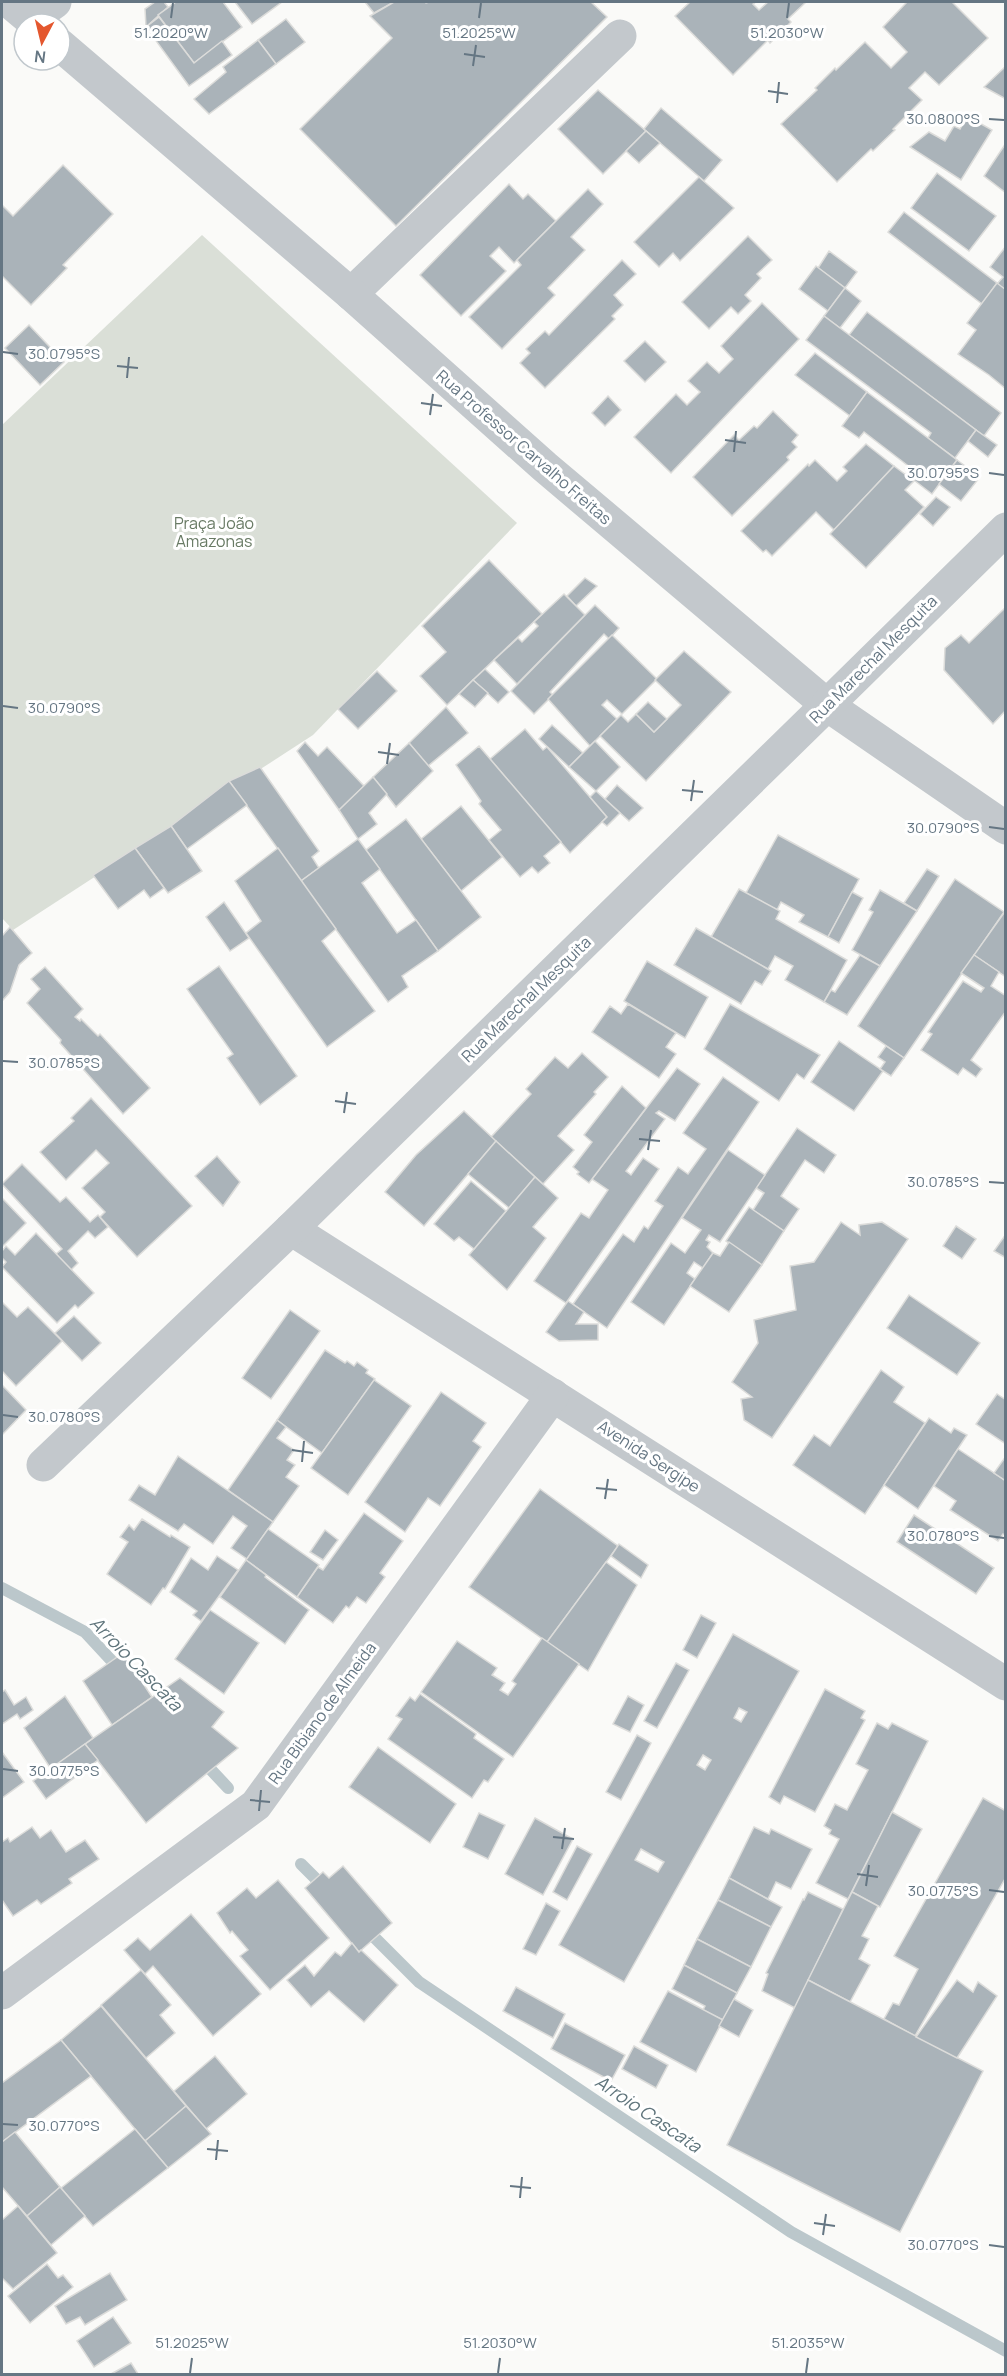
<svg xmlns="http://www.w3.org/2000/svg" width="1007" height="2376" font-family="Manrope,sans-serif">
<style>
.green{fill:#dadfd7}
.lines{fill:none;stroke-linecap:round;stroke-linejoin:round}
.stream{stroke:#bbc7cb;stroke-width:12}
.building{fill:#aab3b9;stroke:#dcdcda;stroke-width:1.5;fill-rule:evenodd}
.minor{stroke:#c3c8cc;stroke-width:33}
.tertiary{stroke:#c3c8cc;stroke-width:33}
.ticks{fill:none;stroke:#657683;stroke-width:2}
.labels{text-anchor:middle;stroke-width:6;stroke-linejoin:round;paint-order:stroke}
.street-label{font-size:16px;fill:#657683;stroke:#fff}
.park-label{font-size:16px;fill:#687a64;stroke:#fff}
.water-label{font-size:18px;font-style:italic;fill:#60757c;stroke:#fff}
.ticks-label{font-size:15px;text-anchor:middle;fill:#657683;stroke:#fff;stroke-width:6;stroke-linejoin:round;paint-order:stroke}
</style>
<rect width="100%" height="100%" fill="#fafaf8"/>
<path class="green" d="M202,235L517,523L313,735L13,930L2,918V425Z"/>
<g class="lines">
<g class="stream">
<path d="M2,1588L85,1632L122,1672"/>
<path d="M200,1758L228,1788"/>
<path d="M301,1864L326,1889"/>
<path d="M363,1926L419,1982L791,2232L1006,2351"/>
</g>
</g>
<g class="building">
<path d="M155,2H164L168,7L146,27L145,9Z"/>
<path d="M176,2H223L242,27L194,63L158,15Z"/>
<path d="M235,2H282L252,24Z"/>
<path d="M365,2H394L374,13Z"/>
<path d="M394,2H425L426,3L429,2H591L607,17L396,226L300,129L392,38L370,16Z"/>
<path d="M690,2H756L753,4L759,10L768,2H806L788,19L791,22L770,43L768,40L733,75L675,16Z"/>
<path d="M907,2H952L988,38L939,85L925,72L909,88L922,100L893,129L895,130L873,151L871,149L837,182L781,124L817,90L815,88L835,68L836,70L865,42L891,68L907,52L883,27Z"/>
<path d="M159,17L194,63L222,41L232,55L189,86L146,27Z"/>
<path d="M286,19L305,42L276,64L258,40Z"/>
<path d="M258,40L276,64L209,114L194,99L226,72L223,67Z"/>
<path d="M1006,66V97L1004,98L984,87Z"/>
<path d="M598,90L646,131L603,174L558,129Z"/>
<path d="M661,108L722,160L704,181L644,129Z"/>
<path d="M967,116L992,130L961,180L910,147L929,132L945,141L954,126L960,129Z"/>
<path d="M646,131L660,143L639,163L626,151Z"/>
<path d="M1006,143V193L984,176Z"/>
<path d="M63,165L113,214L63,265L67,268L31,305L2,276V205L13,216Z"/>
<path d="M937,173L996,216L969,251L911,208Z"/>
<path d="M699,177L734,208L680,261L673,253L659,267L634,242Z"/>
<path d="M509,184L523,199L528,194L556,221L514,263L499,247L490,256L506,271L461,316L420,275Z"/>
<path d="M588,189L603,204L571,237L585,250L548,288L555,295L502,349L469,317L521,265L517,260Z"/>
<path d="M904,212L997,283L982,304L888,232Z"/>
<path d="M748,236L772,260L757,274L761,278L745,295L751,301L738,314L731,307L709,329L682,302Z"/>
<path d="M1006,246V290L997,284L1003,277L990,267Z"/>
<path d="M829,251L857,272L845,288L818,268Z"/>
<path d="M622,260L636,274L614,295L623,305L612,316L615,319L545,388L520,363L530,353L526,349L545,331L549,335Z"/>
<path d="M816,266L845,288L828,311L799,289Z"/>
<path d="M997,283L1006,290V389L989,375L958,354L976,330L967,323Z"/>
<path d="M845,288L861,301L840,328L824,316Z"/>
<path d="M762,303L799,339L671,473L634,437L676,394L687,405L700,392L688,381L707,362L719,373L733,359L721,346Z"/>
<path d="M867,312L1001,413L984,436L849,335Z"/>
<path d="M824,316L976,430L955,458L928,438L931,433L806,340Z"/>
<path d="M29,325L64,362L40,385L5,348Z"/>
<path d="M645,341L666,362L645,382L624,361Z"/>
<path d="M815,353L867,392L850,416L795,375Z"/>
<path d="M867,392L957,460L932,494L906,474L911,468L864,432L859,438L842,426Z"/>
<path d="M608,396L621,410L605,426L592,413Z"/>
<path d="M773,411L798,435L792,442L797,447L787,457L789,460L732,516L693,477L734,435L739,440L754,426L757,428Z"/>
<path d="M976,430L997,445L988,457L968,441Z"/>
<path d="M866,444L894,466L834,530L816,512L772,556L766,550L763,552L741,531L808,464L809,466L815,460L837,481L847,471L843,467Z"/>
<path d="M957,460L980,477L961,501L939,484Z"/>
<path d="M894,466L914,481L905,490L924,507L866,568L830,534Z"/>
<path d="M936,497L950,507L933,526L920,514Z"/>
<path d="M489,560L542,614L447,705L420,676L446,652L422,626Z"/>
<path d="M585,578L597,586L576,606L567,596Z"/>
<path d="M564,594L585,615L517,684L494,660L518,638L522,642L538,626L534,622Z"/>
<path d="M595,605L619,628L609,639L604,634L550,692L553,695L534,714L511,691Z"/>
<path d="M1006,607V710L993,724L944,670L945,648L961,635L969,643Z"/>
<path d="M612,635L657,679L622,714L607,700L602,705L617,719L590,746L548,699Z"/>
<path d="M684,651L731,692L646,781L600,736L621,715L628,722L636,714L654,732L681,705L655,680Z"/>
<path d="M485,669L509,692L498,703L473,680Z"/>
<path d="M377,671L397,691L358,729L338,709Z"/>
<path d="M473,680L488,693L475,707L459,694Z"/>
<path d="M648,702L667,719L654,732L636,714Z"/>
<path d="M446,707L468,733L428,766L409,743Z"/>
<path d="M552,725L583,753L569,767L539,739Z"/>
<path d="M525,729L543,750L547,747L607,817L570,853L490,759Z"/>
<path d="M595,741L620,767L596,791L569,767Z"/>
<path d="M305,742L318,756L327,747L364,786L339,810L297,751Z"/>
<path d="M409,743L433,771L396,807L373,777Z"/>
<path d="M479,746L561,842L544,856L550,863L538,873L532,867L520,877L489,840L501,830L479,804L481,801L456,765Z"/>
<path d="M260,767L319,851L312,857L319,868L301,881L229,781Z"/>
<path d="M373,777L387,794L369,813L377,824L358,839L339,810Z"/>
<path d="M229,781L247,805L187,849L171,826Z"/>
<path d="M617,785L643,808L629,821L605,799Z"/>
<path d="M596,791L620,813L607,826L602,822L607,817L590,797Z"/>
<path d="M461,806L502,857L461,891L421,839Z"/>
<path d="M406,819L481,917L438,951L366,850Z"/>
<path d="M171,826L202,871L168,893L135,848Z"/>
<path d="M778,835L859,879L828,937L799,922L804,915L781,902L777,910L746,893Z"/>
<path d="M358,839L380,869L362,883L397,933L416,920L438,951L402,976L408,987L388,1002L301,881Z"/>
<path d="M135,848L164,888L150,898L144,890L118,909L93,875Z"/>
<path d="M278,848L336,929L322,941L375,1011L327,1047L246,933L261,921L235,881Z"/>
<path d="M927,869L939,876L917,911L904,903Z"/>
<path d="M955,879L1004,912L904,1058L858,1026Z"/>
<path d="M739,889L780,911L776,919L847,960L824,1002L785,980L793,966L775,956L768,969L711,937Z"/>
<path d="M880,890L917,911L880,966L852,950L873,912L869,910Z"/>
<path d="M852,892L863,898L839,943L828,937Z"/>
<path d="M224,902L249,938L230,951L206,917Z"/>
<path d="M1006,910V977L974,955Z"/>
<path d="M10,927L32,953L19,965L10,992L2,1001V936Z"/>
<path d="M696,928L771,971L762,985L755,981L741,1004L674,965Z"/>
<path d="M860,955L880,966L847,1015L824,1002L831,990L835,992Z"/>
<path d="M974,955L999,972L991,986L1006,996V1011L971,1060L982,1069L976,1077L963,1068L958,1075L921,1050L932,1034L928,1032L963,981L981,992L984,988L961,973Z"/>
<path d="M647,961L708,997L685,1038L624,1001Z"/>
<path d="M219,966L297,1076L260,1105L227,1058L233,1054L187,989Z"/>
<path d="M45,967L83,1009L75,1017L80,1021L81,1019L98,1036L100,1034L150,1088L123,1114L60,1043L61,1040L27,1003L40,989L31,979Z"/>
<path d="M628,1004L676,1033L666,1047L676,1054L659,1078L592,1032L610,1006L621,1014Z"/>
<path d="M730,1004L820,1055L804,1079L797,1074L779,1101L704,1049Z"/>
<path d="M839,1041L883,1071L854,1111L811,1082Z"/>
<path d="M886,1046L904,1058L891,1076L880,1069L885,1062L878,1057Z"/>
<path d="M582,1053L608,1077L594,1092L596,1094L558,1136L574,1150L543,1184L491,1137L531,1094L526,1089L555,1057L568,1068Z"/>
<path d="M677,1068L700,1084L675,1121L659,1111L656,1113L665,1119L626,1171L631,1175L643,1158L659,1169L566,1303L534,1281L581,1213L589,1218L608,1190L592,1179Z"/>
<path d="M723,1077L759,1102L607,1328L573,1304L623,1234L634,1242L644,1226L648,1229L663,1206L655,1201L678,1167L688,1174L706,1149L683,1133Z"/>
<path d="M622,1086L646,1108L589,1183L577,1174L579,1172L573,1167L592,1142L584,1135Z"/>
<path d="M91,1098L192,1206L137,1257L100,1217L105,1212L82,1188L109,1163L96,1150L66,1180L40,1152L74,1121L71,1118Z"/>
<path d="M464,1111L496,1141L424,1226L385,1192L416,1155Z"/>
<path d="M797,1128L836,1155L824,1173L805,1160L781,1196L799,1209L784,1231L753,1210L764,1193L756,1188Z"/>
<path d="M496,1141L535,1177L509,1208L468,1174Z"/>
<path d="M728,1150L765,1175L720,1242L709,1235L706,1240L710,1242L707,1247L713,1253L703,1268L694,1262L687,1273L695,1279L664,1325L631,1302L671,1243L685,1253L701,1230L682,1218Z"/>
<path d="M217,1156L240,1182L223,1206L195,1176Z"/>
<path d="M22,1164L60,1202L66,1197L90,1222L98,1215L108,1227L95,1238L88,1231L68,1251L78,1263L71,1270L56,1254L62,1249L2,1184Z"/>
<path d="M535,1177L558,1198L533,1227L546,1238L507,1290L469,1255Z"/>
<path d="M471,1181L506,1211L474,1249L459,1237L454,1241L434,1224Z"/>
<path d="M2,1198L26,1223L2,1247Z"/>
<path d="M749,1207L784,1231L762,1265L726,1241Z"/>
<path d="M841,1222L860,1235L859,1225L882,1222L908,1239L772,1438L744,1420L741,1399L752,1397L732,1382L758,1343L754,1320L796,1310L790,1266L814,1262Z"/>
<path d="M956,1226L976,1239L962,1259L943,1246Z"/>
<path d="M36,1233L94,1293L78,1308L75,1305L57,1323L2,1267L6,1262L2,1258V1251L6,1246L15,1255Z"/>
<path d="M1006,1234V1258L994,1251Z"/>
<path d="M729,1242L762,1265L729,1312L690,1286L713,1253L720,1256Z"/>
<path d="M909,1295L980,1343L957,1375L887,1328Z"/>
<path d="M568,1301L584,1312L576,1324H598V1340L559,1341L546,1332Z"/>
<path d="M2,1302L17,1317L28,1307L62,1341L16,1386L2,1371Z"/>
<path d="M290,1310L320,1331L271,1399L242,1378Z"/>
<path d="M74,1316L101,1343L82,1361L55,1333Z"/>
<path d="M325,1350L345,1363L347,1361L354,1366L357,1362L368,1370L366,1373L375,1379L322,1453L277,1420Z"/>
<path d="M881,1370L904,1387L894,1402L925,1423L865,1514L793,1465L814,1435L830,1446Z"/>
<path d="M374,1380L411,1406L348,1495L311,1468Z"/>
<path d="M2,1385L26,1410L2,1435Z"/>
<path d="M441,1392L486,1423L473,1441L481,1447L440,1506L428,1498L405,1532L365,1502Z"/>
<path d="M997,1394L1006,1400V1444L976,1424Z"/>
<path d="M929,1418L951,1433L954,1428L967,1435L918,1509L884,1485Z"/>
<path d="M277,1420L286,1427L277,1438L294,1450L287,1460L295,1465L286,1477L299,1486L273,1522L228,1490Z"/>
<path d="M958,1449L1006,1481V1536L1003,1534L998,1541L950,1510L956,1501L934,1486Z"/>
<path d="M178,1456L273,1522L247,1559L231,1548L247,1526L233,1516L213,1544L184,1524L178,1531L129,1500L139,1485L155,1495Z"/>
<path d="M1006,1456V1481L994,1473Z"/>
<path d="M540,1489L618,1546L547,1642L469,1587Z"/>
<path d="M364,1513L403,1541L380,1573L385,1577L366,1603L357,1597L349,1608L346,1606L333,1623L297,1597L318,1567L323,1570Z"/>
<path d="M914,1515L994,1568L976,1594L897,1542Z"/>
<path d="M142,1519L170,1537L171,1535L190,1547L165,1589L163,1588L151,1605L107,1574L128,1542L120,1537L129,1525L134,1530Z"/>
<path d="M268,1529L319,1565L297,1597L246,1560Z"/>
<path d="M325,1530L338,1540L323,1560L310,1552Z"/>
<path d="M619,1544L648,1565L641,1578L611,1556Z"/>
<path d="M217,1556L238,1570L201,1621L193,1615L197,1611L170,1592L191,1558L208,1570Z"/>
<path d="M246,1560L266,1575L265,1577L309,1610L285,1644L220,1597Z"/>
<path d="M606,1562L637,1585L588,1671L547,1642Z"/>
<path d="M210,1610L259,1643L224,1694L175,1659Z"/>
<path d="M701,1615L716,1623L697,1658L683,1650Z"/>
<path d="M733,1634L799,1671L624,1982L559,1945ZM739,1708L747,1712L741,1722L734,1718ZM703,1755L711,1760L705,1770L697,1765ZM641,1849L664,1862L658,1872L635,1860Z"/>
<path d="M542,1638L579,1664L513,1757L421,1692L457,1641L497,1668L492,1675L505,1683L500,1690L508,1695L516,1684L512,1681Z"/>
<path d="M123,1653L152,1697L112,1725L83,1681Z"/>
<path d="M676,1663L689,1670L657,1728L644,1721Z"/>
<path d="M180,1678L224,1712L212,1727L238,1748L146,1823L85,1744Z"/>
<path d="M825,1689L865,1711L861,1718L865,1720L815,1812L784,1796L780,1804L769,1797Z"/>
<path d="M5,1690L14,1705L26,1697L33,1710L20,1719L17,1714L2,1724V1692Z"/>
<path d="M420,1694L476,1734L474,1738L504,1759L488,1782L484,1780L472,1798L388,1739L402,1719L396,1716L410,1697L415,1701Z"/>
<path d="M65,1696L93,1738L51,1769L24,1728Z"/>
<path d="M628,1696L644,1705L630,1732L613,1724Z"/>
<path d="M877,1723L888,1729L892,1723L928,1741L848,1899L816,1883L839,1839L829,1834L831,1830L824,1826L835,1804L847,1810L868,1770L856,1764Z"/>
<path d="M637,1735L651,1743L621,1800L606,1792Z"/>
<path d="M85,1744L98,1760L46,1799L33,1781Z"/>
<path d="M378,1747L456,1804L430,1843L349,1787Z"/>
<path d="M2,1752L24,1782L2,1798Z"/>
<path d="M983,1798L1006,1811V1877L915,2036L884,2019L893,2003L899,2005L918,1969L894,1956Z"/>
<path d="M892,1812L922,1829L880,1907L852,1892Z"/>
<path d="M479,1813L505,1825L488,1859L463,1847Z"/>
<path d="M535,1818L573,1839L543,1895L505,1874Z"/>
<path d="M32,1827L40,1838L51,1830L66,1852L85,1840L99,1859L69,1879L72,1883L41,1904L37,1900L13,1916L2,1900V1842L8,1838L10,1842Z"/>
<path d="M754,1827L769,1834L771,1829L812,1849L791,1889L776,1882L768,1899L729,1878Z"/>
<path d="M577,1846L592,1854L567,1900L553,1892Z"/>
<path d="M343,1866L392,1923L359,1952L305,1888L323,1872L329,1878Z"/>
<path d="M729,1878L782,1907L771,1927L718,1900Z"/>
<path d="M278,1880L329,1938L270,1990L240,1956L248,1950L232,1931L230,1933L217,1913L247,1888L256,1898Z"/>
<path d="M808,1892L843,1909L795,2008L762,1991L768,1974L766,1973L803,1899L804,1900Z"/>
<path d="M852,1892L878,1906L862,1936L869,1939L859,1959L870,1965L850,2002L808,1980Z"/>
<path d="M718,1900L771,1927L751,1967L697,1939Z"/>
<path d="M546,1903L560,1911L536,1955L523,1949Z"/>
<path d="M191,1914L261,1994L213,2036L153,1966L145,1974L124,1950L138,1938L150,1950Z"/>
<path d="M697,1939L751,1967L737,1993L684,1965Z"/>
<path d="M352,1943L359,1952L361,1950L398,1985L364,2022L329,1991L311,2007L287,1980L305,1965L314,1976L335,1952L341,1956Z"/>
<path d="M684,1965L737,1993L723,2020L703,2010L705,2006L672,1989Z"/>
<path d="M141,1970L171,2005L160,2015L175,2033L146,2058L101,2005Z"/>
<path d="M808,1980L983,2071L900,2232L727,2145Z"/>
<path d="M957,1980L973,1992L978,1982L997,1996L957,2058L916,2037Z"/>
<path d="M516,1987L565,2014L553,2038L503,2011Z"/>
<path d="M668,1991L723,2020L696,2072L640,2042Z"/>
<path d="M734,1999L753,2010L739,2037L719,2026Z"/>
<path d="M101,2006L186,2106L145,2141L61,2040Z"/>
<path d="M565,2023L625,2055L611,2081L551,2049Z"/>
<path d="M61,2040L91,2076L2,2142V2083Z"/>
<path d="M634,2046L668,2065L656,2088L622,2069Z"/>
<path d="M215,2056L247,2094L206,2129L174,2091Z"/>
<path d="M186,2106L211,2134L168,2168L145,2141Z"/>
<path d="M135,2129L168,2168L93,2226L61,2188Z"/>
<path d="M15,2132L60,2187L27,2216L2,2187V2142Z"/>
<path d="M60,2187L85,2216L51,2245L27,2216Z"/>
<path d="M18,2206L57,2253L13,2289L2,2278V2220Z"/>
<path d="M47,2264L58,2278L63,2275L73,2287L30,2323L8,2296Z"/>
<path d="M110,2273L127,2300L85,2325L80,2317L66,2324L55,2306Z"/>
<path d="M113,2317L131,2343L94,2367L77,2341Z"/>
<path d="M131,2363L138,2374H111Z"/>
</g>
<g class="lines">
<g class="minor">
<path d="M31,19L55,2"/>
<path d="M351,294L620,36"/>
<path d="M291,1229L1006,1684"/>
<path d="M43,1465L291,1229L827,705"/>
<path d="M2,1993L256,1805L553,1395"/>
</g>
<g class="tertiary">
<path d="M10,2L36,24"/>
<path d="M60,45L351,294L545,467L827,705L1006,828"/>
<path d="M827,705L1006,529"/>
</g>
</g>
<path class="ticks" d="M171,18L173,3M479,18L481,3M787,18L789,3M464,54L485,57M473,66L476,45M768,91L788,94M777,103L779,82M989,119L1004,120M3,352L18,354M117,366L138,368M127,378L129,357M421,403L442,406M430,415L433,394M725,440L746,443M734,452L736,431M989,473L1004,475M3,706L18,708M378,752L399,755M387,764L390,743M682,790L703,792M691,801L694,780M989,827L1004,829M3,1061L18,1062M335,1101L356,1104M344,1113L347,1092M639,1139L660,1141M648,1150L651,1130M989,1182L1004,1183M3,1415L18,1417M292,1450L313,1453M302,1462L304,1441M596,1488L617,1490M605,1499L608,1479M989,1536L1004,1538M3,1769L18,1771M250,1800L270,1802M259,1811L261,1790M553,1837L574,1839M562,1849L565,1828M857,1874L878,1877M866,1886L869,1865M989,1890L1004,1892M3,2124L18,2125M207,2149L228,2151M216,2160L218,2140M510,2186L531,2188M520,2198L522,2177M814,2223L835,2226M823,2235L826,2214M989,2245L1004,2247M190,2373L192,2358M498,2373L500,2358M806,2373L808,2358"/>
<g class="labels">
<g class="street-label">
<text transform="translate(524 447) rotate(41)" y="6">Rua Professor Carvalho Freitas</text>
<text transform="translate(873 659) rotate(-45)" y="6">Rua Marechal Mesquita</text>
<text transform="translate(526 999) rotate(-44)" y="6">Rua Marechal Mesquita</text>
<text transform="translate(649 1456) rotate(33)" y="6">Avenida Sergipe</text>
<text transform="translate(322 1713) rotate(-54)" y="6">Rua Bibiano de Almeida</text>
</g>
<g class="park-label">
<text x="214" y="529">Praça João<tspan x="214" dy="18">Amazonas</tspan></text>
</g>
<g class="water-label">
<text transform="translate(136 1664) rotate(46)" y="6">Arroio Cascata</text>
<text transform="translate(648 2114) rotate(34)" y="6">Arroio Cascata</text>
</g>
</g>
<g class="ticks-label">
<text x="171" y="38">51.2020°W</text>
<text x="479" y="38">51.2025°W</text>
<text x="787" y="38">51.2030°W</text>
<text x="943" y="124">30.0800°S</text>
<text x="64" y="359">30.0795°S</text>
<text x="943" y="478">30.0795°S</text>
<text x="64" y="713">30.0790°S</text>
<text x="943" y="833">30.0790°S</text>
<text x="64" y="1068">30.0785°S</text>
<text x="943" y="1187">30.0785°S</text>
<text x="64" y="1422">30.0780°S</text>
<text x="943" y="1541">30.0780°S</text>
<text x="64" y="1776">30.0775°S</text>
<text x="943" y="1896">30.0775°S</text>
<text x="64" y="2131">30.0770°S</text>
<text x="943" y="2250">30.0770°S</text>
<text x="192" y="2348">51.2025°W</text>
<text x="500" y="2348">51.2030°W</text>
<text x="808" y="2348">51.2035°W</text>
</g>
<rect width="1007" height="2376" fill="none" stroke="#657683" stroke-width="6"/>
<g transform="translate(42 42) rotate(187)"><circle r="28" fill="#ffffff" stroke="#c1c8cd" stroke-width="1.5"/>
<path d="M0-4.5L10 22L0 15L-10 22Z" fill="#e4572e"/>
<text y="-9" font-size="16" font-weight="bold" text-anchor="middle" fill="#657683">N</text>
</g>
</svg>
